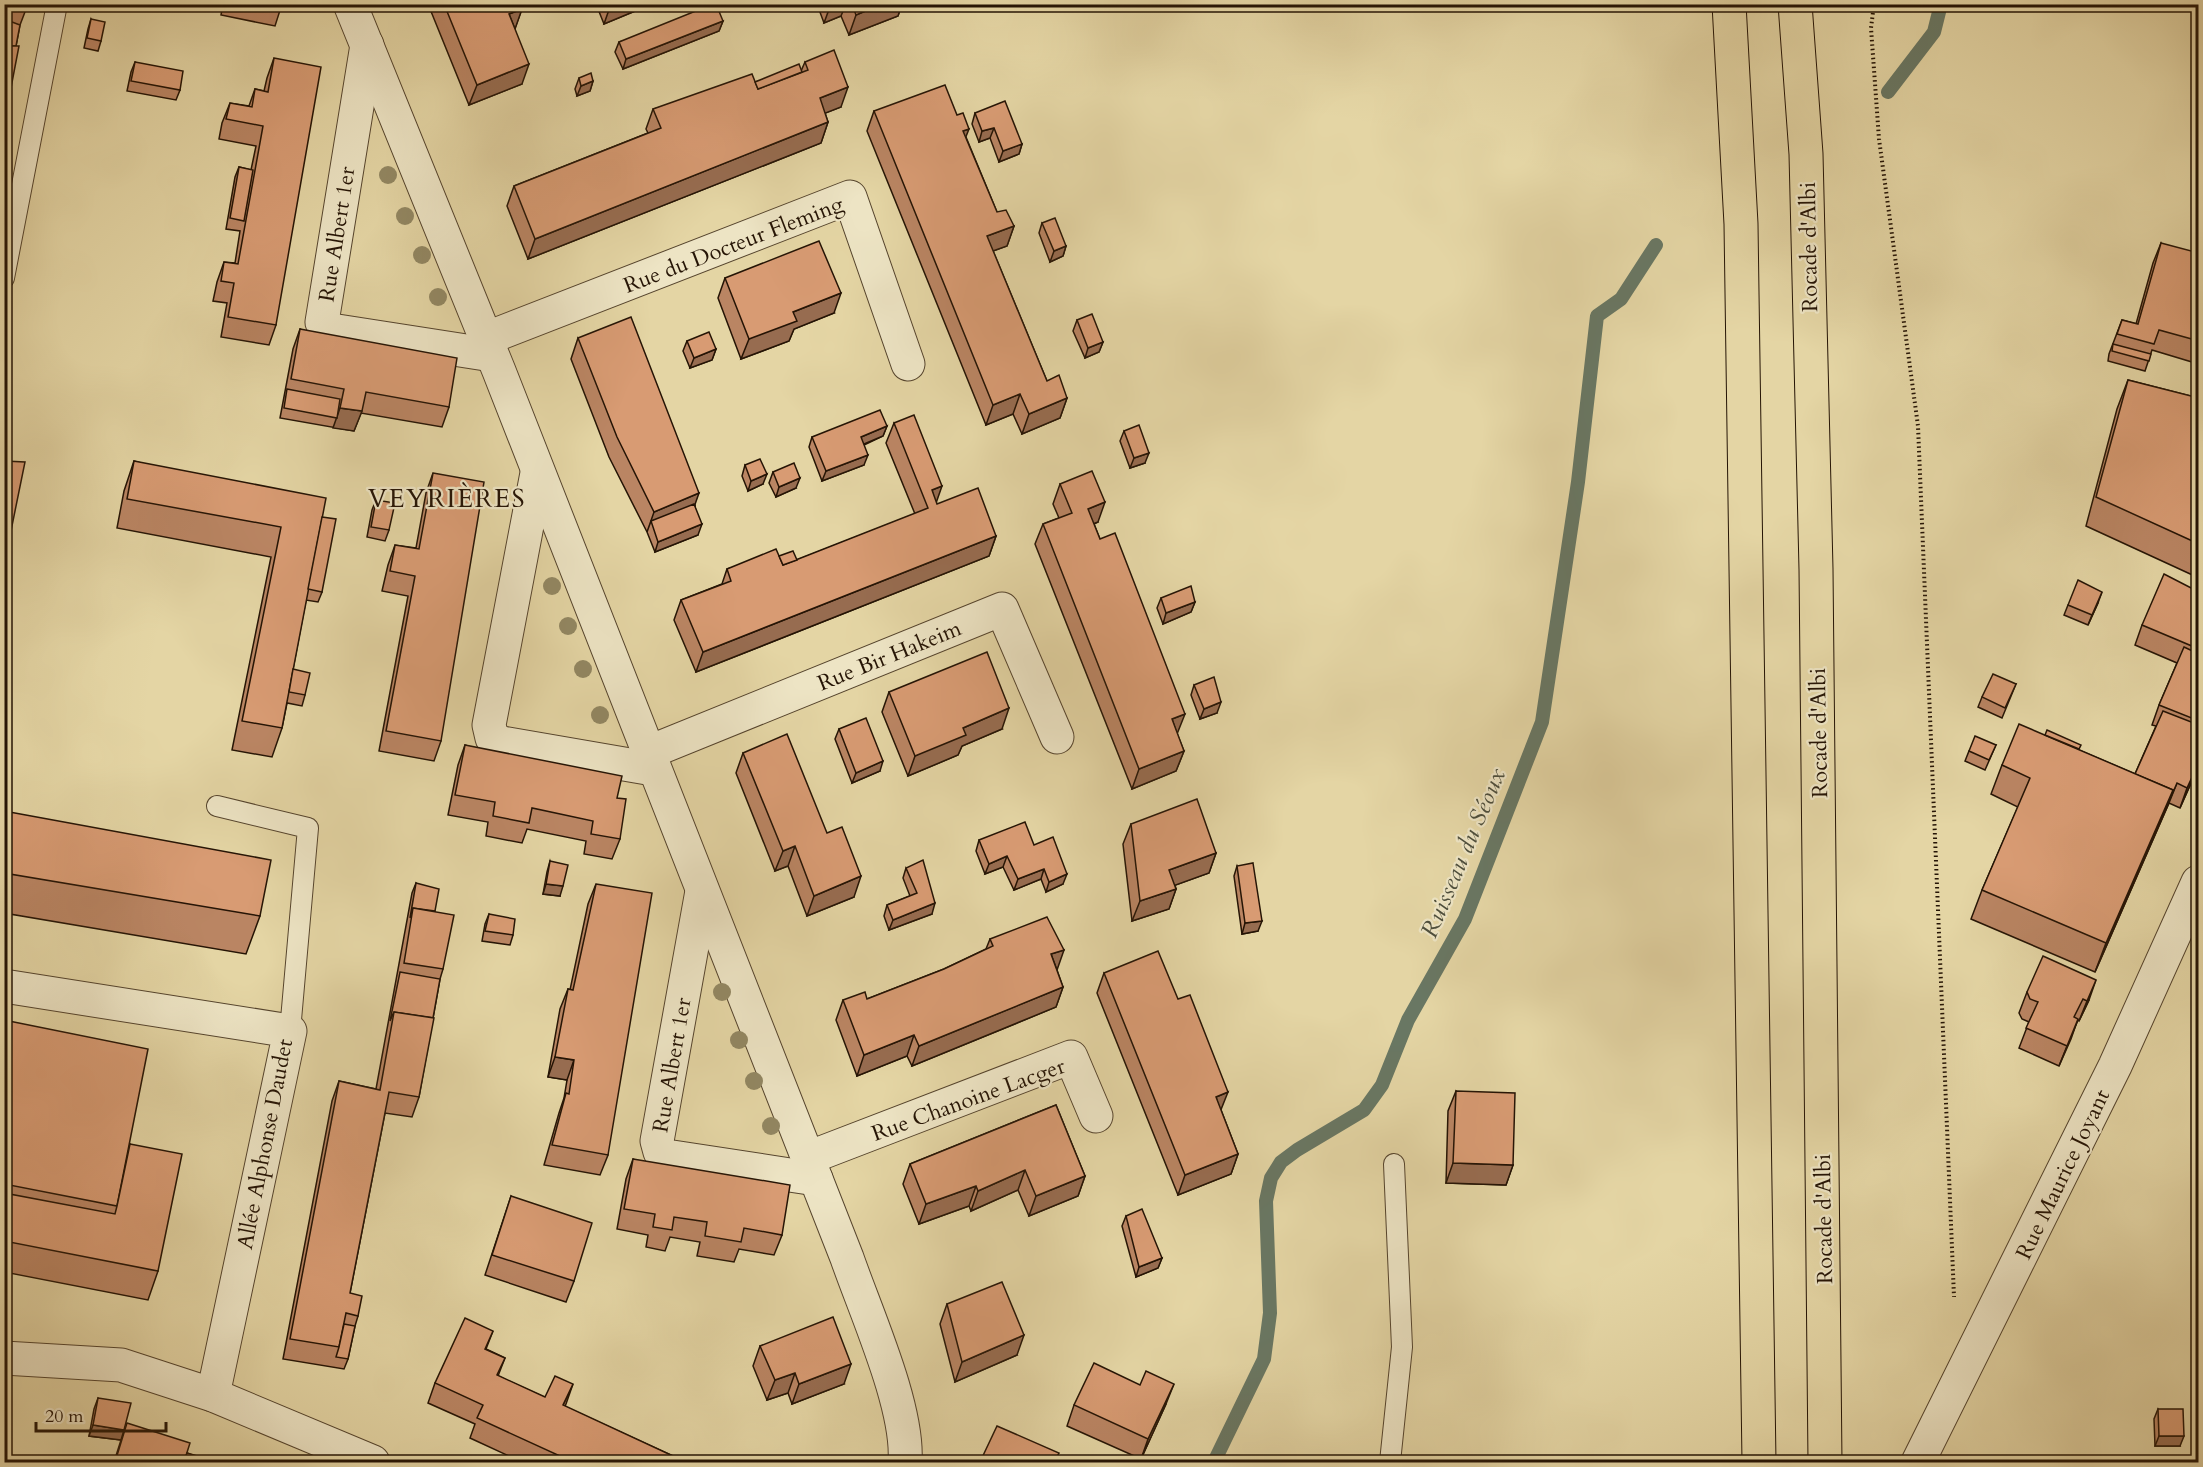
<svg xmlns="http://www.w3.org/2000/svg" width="2203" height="1467" font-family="Cardo,serif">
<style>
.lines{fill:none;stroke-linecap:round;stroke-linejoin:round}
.stream{stroke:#697763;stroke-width:14}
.service-casing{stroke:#55442d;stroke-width:22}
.minor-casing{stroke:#55442d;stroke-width:35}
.trunk-casing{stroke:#251405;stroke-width:35}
.path{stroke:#251405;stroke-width:4;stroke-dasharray:1.5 3;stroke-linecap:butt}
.service{stroke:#ede4c4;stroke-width:20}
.minor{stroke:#ede4c4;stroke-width:33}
.trunk{stroke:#e4d5a4;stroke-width:33}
.tree{fill:#928762}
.wall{fill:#ba8563;stroke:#251405;stroke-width:1.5}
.shaded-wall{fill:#976c50;stroke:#251405;stroke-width:1.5}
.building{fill:#d89b73;stroke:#251405;stroke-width:1.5}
.labels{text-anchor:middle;stroke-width:4.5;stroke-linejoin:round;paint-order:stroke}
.street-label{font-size:22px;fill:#251405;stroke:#ede4c4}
.water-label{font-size:24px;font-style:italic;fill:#4d4e3c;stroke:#ede4c4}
.quarter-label{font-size:26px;letter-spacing:1.5px;fill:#251405;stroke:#ede4c4}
</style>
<rect width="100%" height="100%" fill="#e4d5a4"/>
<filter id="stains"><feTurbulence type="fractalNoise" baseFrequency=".00333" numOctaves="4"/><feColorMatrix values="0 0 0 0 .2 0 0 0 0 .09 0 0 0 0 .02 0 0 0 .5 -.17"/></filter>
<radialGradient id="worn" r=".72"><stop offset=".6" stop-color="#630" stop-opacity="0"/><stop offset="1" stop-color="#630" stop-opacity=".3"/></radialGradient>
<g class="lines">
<g class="stream">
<path d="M1888,92L1934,32L1941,4"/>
<path d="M1214,1462L1264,1359L1270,1313L1266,1201L1271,1178L1281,1162L1297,1150L1364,1110L1382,1085L1408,1020L1465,919L1542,722L1578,482L1597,316L1621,299L1656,245"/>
</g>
<defs>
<g id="service">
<path d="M4,278L57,4"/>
<path d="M217,806L308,828L290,1031"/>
<path d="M1390,1462L1402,1347L1394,1164"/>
</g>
<g id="minor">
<path d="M350,4L499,371L847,1258C866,1313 909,1407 905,1462"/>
<path d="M367,45L322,322L331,330L492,355"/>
<path d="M485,339L850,197L908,364"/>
<path d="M537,473L489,725L492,738L502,743L653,769"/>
<path d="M647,753L1002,609L1057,737"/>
<path d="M702,891L657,1141L660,1152L666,1156L816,1179"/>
<path d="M4,986L290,1031L213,1395"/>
<path d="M808,1158L1071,1057L1096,1116"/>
<path d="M4,1358L121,1365L213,1395L373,1462"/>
<path d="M1918,1462L2115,1066L2198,882"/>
</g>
<g id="trunk">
<path d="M1729,4L1741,224L1759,1462"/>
<path d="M1795,4L1806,154L1816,569L1825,1462"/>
</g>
</defs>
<use href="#service" class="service-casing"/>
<use href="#minor" class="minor-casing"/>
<use href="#trunk" class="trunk-casing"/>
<path class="path" d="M1874,4L1871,28L1879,139L1918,426L1954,1297"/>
<use href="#service" class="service"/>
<use href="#minor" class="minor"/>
<use href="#trunk" class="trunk"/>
</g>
<g class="tree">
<circle cx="388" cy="175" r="9"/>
<circle cx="405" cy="216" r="9"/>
<circle cx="422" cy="255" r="9"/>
<circle cx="438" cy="297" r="9"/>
<circle cx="552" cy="586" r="9"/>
<circle cx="568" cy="626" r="9"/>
<circle cx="583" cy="669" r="9"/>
<circle cx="600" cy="715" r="9"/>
<circle cx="722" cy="992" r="9"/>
<circle cx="739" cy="1040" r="9"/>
<circle cx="754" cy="1081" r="9"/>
<circle cx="771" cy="1126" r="9"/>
</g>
<g class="wall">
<path d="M4,4H28L20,25L16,46L4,124Z"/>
<path d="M223,4H282L275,26L221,15Z"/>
<path d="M428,4H521L522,9L515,28L522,84L469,105Z"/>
<path d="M596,4H652L604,24Z"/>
<path d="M817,4H902L898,16L849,35L841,16L824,23Z"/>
<path d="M91,19L101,41L98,51L84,48L88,29Z"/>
<path d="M723,21L719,31L623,69L615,52L619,42Z"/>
<path d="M274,58L276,325L269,345L221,337L227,303L213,301L217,282L224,262L235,263L240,231L226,229L235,177L239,167L251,170L256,146L219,139L222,123L230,103L249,106L255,89L264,91L267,78Z"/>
<path d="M135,62L180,90L176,100L127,91L131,72Z"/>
<path d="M805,62L841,107L825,113L828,122L821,143L528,259L507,206L514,186L648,133L646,129L653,109L755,82L801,71Z"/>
<path d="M579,78L593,81L590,91L577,96L575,89Z"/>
<path d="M874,111L966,137L997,212L1014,226L1007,246L993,251L1047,381L1067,398L1060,418L1022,434L1013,414L986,425L867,131Z"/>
<path d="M975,113L1022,144L1019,154L999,162L990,138L979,142L972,124Z"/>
<path d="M1042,223L1066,246L1063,256L1050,262L1039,233Z"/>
<path d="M2161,243L2199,341V344L2192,362L2152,350L2145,371L2108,361L2109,354L2122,320L2136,324L2153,263Z"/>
<path d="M725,278L834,313L794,329L789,341L741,359L718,298Z"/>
<path d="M1077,320L1103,342L1099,352L1085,358L1073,331Z"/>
<path d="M300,329L449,407L442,427L361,413L354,431L280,418L293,349Z"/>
<path d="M578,338L695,505L698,535L655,552L647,532L609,457L571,359Z"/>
<path d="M687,341L716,349L712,360L690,368L683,351Z"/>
<path d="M2128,380L2199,398V578L2086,526L2117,409Z"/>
<path d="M894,423L937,504L996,536L989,556L696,672L674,620L681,600L722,584L727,569L779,556L797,560L915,514L886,443Z"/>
<path d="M887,426L883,436L864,445V465L822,481L809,447L812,437Z"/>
<path d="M1124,431L1145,463L1130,468L1120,441Z"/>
<path d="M134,461L322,517V592L318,602L306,600L293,669L305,695L302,706L287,703L282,728L272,757L232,750L271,557L117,528L124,491Z"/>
<path d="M745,465L763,484L748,491L742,476Z"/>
<path d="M773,472L796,488L776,497L769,483Z"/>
<path d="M433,473L441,741L434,761L379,751L408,596L382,591L388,565L395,545L416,548L426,493Z"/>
<path d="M1060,484L1098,522L1094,524L1184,751L1176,771L1132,789L1035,544L1043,524L1059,518L1053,504Z"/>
<path d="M376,500L389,530L385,541L367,537L372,510Z"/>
<path d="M2199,592V765L2180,808L2169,803L2095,972L1971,919L1982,890L2018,807L1991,794L2002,765L2079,750L2135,774L2156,726L2152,725L2159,705L2177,663L2135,645L2142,625Z"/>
<path d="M1161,598L1195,602L1191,612L1163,624L1157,608Z"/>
<path d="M2098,603L2088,625L2064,615L2068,605Z"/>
<path d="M2016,684L2002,718L1978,707L1982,697Z"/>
<path d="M1194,685L1217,713L1200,719L1191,695Z"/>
<path d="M889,692L1002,729L962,746L958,755L908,776L882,712Z"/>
<path d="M839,729L880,771L852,783L835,739Z"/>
<path d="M465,745L617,798L620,839L612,859L584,854L586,841L527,829L522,843L486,836L488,822L448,815L458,765Z"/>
<path d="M1996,745L1985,770L1965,761L1969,751Z"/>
<path d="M743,753L827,833L854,897L807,916L788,866L775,871L736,773Z"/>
<path d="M4,811L260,916L246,954L4,913Z"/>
<path d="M1131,824L1216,853L1209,873L1175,885L1176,889L1169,909L1132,921L1123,844Z"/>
<path d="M979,840L1034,845L1063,884L1046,892L1041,879L1014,890L1003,867L985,874L976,851Z"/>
<path d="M550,861L560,896L543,894L547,872Z"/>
<path d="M1237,866L1258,931L1242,934L1234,876Z"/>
<path d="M906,868L932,914L889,930L884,916L887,905L910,896L903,878Z"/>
<path d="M416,883L435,911L443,969L440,979L419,1097L412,1117L385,1113L350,1293L358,1316L355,1326L348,1359L344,1369L283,1359L332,1101L339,1081L376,1089L412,893Z"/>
<path d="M596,884L608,1155L600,1175L544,1165L559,1113L564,1098L567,1080L548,1077L560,1009L568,989L570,990L588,904Z"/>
<path d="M489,914L513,935L510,945L482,941L485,924Z"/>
<path d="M990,939L1057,970L1063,987L1056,1007L912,1066L907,1056L857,1076L836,1020L843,1000L867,999L944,969L986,949Z"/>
<path d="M1104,973L1221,1110L1238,1154L1231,1174L1178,1195L1097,993Z"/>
<path d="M2027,992L2089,1000L2079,1021L2078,1020L2059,1066L2019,1048L2029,1022L2022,1019L2019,1013Z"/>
<path d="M4,1020L130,1144L158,1271L148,1300L4,1272Z"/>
<path d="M1456,1091L1513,1165L1506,1185L1446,1183L1448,1111Z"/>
<path d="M1056,1105L1085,1176L1078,1196L1029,1216L1018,1190L971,1211L969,1206L919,1224L903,1184L910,1164Z"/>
<path d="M633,1159L782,1235L774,1255L739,1249L734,1262L697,1256L700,1242L670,1237L665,1251L646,1247L648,1235L617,1229L626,1179Z"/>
<path d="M511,1196L574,1281L566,1302L485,1275Z"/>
<path d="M1126,1216L1162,1258L1158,1268L1136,1277L1122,1226Z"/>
<path d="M947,1304L1017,1355L955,1382L940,1324Z"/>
<path d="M493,1331L486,1349L505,1358L498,1376L686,1462H522L470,1438L475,1424L428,1403L435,1383Z"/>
<path d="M760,1346L844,1384L792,1404L788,1393L767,1400L753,1366Z"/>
<path d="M1140,1385L1166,1404L1141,1459L1067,1426L1074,1405Z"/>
<path d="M98,1398L126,1424L187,1453L211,1462H114L121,1440L89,1436L94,1409Z"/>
<path d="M2158,1409L2180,1446H2155L2154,1419Z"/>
</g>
<g class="shaded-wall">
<path d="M611,4H652L604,24Z"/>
<path d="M831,4H846L841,16L824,23Z"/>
<path d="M882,4H902L898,16L849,35L856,15Z"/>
<path d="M522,9L515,29L509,14Z"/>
<path d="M723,21L719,31L623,69L626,59Z"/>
<path d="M529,64L522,84L469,105L477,85Z"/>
<path d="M593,81L590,91L577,96L581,86Z"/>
<path d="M848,87L841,107L813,118L820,98Z"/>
<path d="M828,122L821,143L528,259L535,239Z"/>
<path d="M994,128L990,138L979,142L982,131Z"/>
<path d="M969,129L961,149L963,131Z"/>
<path d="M1022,144L1019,154L999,162L1003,151Z"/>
<path d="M1014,226L1007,246L979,256L987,236Z"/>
<path d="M1066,246L1063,256L1050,262L1054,251Z"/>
<path d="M841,293L834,313L794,329L789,341L741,359L749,339L793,312Z"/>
<path d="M1103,342L1099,352L1085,358L1088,348Z"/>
<path d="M716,349L712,360L690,368L694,358Z"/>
<path d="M1020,394L1013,414L986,425L993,405Z"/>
<path d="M1067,398L1060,418L1022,434L1029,414Z"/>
<path d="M340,408L362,411L354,431L333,428Z"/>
<path d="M887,426L883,436L857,447L861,437Z"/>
<path d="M1149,453L1145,463L1130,468L1134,458Z"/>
<path d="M868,455L864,465L822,481L826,471Z"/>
<path d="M767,474L763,484L748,491L751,481Z"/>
<path d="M800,478L796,488L776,497L779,487Z"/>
<path d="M942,486L935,506L932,490Z"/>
<path d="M699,493L692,513L651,521L647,532L654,512Z"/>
<path d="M1105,502L1098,522L1080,529L1088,509Z"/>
<path d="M702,524L698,535L655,552L658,542Z"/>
<path d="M996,536L989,556L696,672L703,652Z"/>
<path d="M2102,592L2098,603L2088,625L2092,615Z"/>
<path d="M1195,602L1191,612L1163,624L1166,613Z"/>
<path d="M1221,702L1217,713L1200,719L1204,709Z"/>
<path d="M1009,708L1002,729L962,746L958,755L908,776L915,756L963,728Z"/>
<path d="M1185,714L1177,734L1172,719Z"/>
<path d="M1184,751L1176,771L1132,789L1139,769Z"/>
<path d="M883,761L880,771L852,783L856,773Z"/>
<path d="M2199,762V765L2180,808L2187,788Z"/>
<path d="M2177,783L2169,803L2095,972L2106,943Z"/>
<path d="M795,846L788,866L775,871L783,851Z"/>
<path d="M1216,853L1209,873L1162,890L1169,870Z"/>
<path d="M1007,856L1003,867L985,874L989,864Z"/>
<path d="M1044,869L1041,879L1014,890L1018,879Z"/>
<path d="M1067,874L1063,884L1046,892L1049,882Z"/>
<path d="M861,876L854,897L807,916L814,896Z"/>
<path d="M546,884L563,886L560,896L543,894Z"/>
<path d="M1176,889L1169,909L1132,921L1140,901Z"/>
<path d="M935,903L932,914L889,930L893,920Z"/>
<path d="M1262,921L1258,931L1242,934L1245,923Z"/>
<path d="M1064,950L1057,970L1051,954Z"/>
<path d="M2096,980L2089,1000L2079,1021L2087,1001Z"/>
<path d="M1063,987L1056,1007L912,1066L919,1046Z"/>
<path d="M2078,1019L2071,1039L2059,1066L2067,1046Z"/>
<path d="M914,1035L907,1056L857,1076L864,1055Z"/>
<path d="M555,1057L574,1060L567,1080L548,1077Z"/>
<path d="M1228,1092L1220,1112L1216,1097Z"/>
<path d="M1238,1154L1231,1174L1178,1195L1185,1175Z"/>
<path d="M1453,1163L1513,1165L1506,1185L1446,1183Z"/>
<path d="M1025,1170L1018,1190L971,1211L978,1191Z"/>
<path d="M1085,1176L1078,1196L1029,1216L1036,1196Z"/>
<path d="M976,1186L969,1206L919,1224L926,1204Z"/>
<path d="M1162,1258L1158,1268L1136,1277L1139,1267Z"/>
<path d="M1024,1335L1017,1355L955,1382L962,1362Z"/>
<path d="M851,1364L844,1384L792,1404L799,1384Z"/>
<path d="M795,1373L788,1393L767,1400L775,1380Z"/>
<path d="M573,1384L566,1404L556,1425L563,1405Z"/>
<path d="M1174,1384L1166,1404L1141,1459L1148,1439Z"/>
<path d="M93,1425L124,1430L121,1440L89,1436Z"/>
<path d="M2159,1436H2184L2180,1446H2155Z"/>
</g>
<g class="building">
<path d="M444,4H521L522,9L509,14L529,64L477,85Z"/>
<path d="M713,4H716L723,21L626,59L619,42Z"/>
<path d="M852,4H882L856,15Z"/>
<path d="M4,19L20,25L16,46H4Z"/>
<path d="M91,19L105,22L101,41L87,38Z"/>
<path d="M4,46H19L4,124Z"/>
<path d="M834,50L848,87L820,98L828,122L535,239L514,186L661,128L653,109L752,74L758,89L808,70L805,62Z"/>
<path d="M274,58L321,67L276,325L228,317L234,283L221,281L224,262L238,264L263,126L226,119L230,103L252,107L255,89L268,92Z"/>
<path d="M135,62L183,71L180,90L131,81Z"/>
<path d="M799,64L802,72L758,89L755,82Z"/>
<path d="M591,73L593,81L581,86L579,78Z"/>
<path d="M945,85L957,115L963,113L969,129L963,131L997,212L1006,210L1014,226L987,236L1047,381L1059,375L1067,398L1029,414L1020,394L993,405L874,111Z"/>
<path d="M1005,101L1022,144L1003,151L994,128L982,131L975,113Z"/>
<path d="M239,167L253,170L244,221L230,218Z"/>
<path d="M1055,218L1066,246L1054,251L1042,223Z"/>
<path d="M819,241L841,293L793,312L797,321L749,339L725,278Z"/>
<path d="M2161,243L2199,253V341L2159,330L2154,344L2117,334L2122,320L2138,324Z"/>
<path d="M1092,314L1103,342L1088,348L1077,320Z"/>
<path d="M631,317L699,493L654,512L617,437L578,338Z"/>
<path d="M300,329L457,358L449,407L366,392L362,411L340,408L344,389L291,379Z"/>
<path d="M709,332L716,349L694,358L687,341Z"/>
<path d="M2113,344L2151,354L2149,361L2112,351Z"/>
<path d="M2128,380L2199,398V544L2096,497Z"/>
<path d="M287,389L340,399L337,418L284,408Z"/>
<path d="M880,410L887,426L861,437L868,455L826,471L812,437Z"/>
<path d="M914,415L942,486L932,490L937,504L978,488L996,536L703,652L681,600L731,581L727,569L776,549L783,565L928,508L894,423Z"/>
<path d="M1139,425L1149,453L1134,458L1124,431Z"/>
<path d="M760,459L767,474L751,481L745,465Z"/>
<path d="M4,461L25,462L4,565Z"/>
<path d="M134,461L326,498L282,728L242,721L281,527L127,499Z"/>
<path d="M794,463L800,478L779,487L773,472Z"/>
<path d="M1092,471L1105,502L1088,509L1100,539L1115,533L1185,714L1172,719L1184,751L1139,769L1043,524L1072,513L1060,484Z"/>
<path d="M433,473L484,482L441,741L386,731L415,576L390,571L395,545L419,549Z"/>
<path d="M376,500L395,503L389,530L371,527Z"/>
<path d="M694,504L702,524L658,542L651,521Z"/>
<path d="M322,517L336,519L322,592L308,589Z"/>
<path d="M793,551L797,560L783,565L779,556Z"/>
<path d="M2164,574L2199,592V649L2142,625Z"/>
<path d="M2078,580L2102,592L2092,615L2068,605Z"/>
<path d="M1191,586L1195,602L1166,613L1161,598Z"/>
<path d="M2184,647L2199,654V721L2159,705Z"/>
<path d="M987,652L1009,708L963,728L966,735L915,756L889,692Z"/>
<path d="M293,669L310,673L305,695L289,692Z"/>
<path d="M1993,674L2016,684L2005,708L1982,697Z"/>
<path d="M1214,677L1221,702L1204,709L1194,685Z"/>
<path d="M2163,711L2199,725V762L2187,788L2177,783L2170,799L2173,790L2135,774Z"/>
<path d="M866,718L883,761L856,773L839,729Z"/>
<path d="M2019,724L2173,790L2106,943L1982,890L2030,778L2002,765Z"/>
<path d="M2047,730L2081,745L2079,749L2045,735Z"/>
<path d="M787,734L827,833L842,827L861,876L814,896L795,846L783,851L743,753Z"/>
<path d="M1975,736L1996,745L1989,760L1969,751Z"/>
<path d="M465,745L622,776L617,798L626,799L620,839L591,834L593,821L532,808L529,823L493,816L495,802L455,795Z"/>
<path d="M1197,799L1216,853L1169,870L1176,889L1140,901L1131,824Z"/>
<path d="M4,811L271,860L260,916L4,873Z"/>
<path d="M1025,822L1034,845L1053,837L1067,874L1049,882L1044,869L1018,879L1007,856L989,864L979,840Z"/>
<path d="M923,860L935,903L893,920L887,905L917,893L906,868Z"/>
<path d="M550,861L568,865L563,886L546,884Z"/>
<path d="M1253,863L1262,921L1245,923L1237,866Z"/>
<path d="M416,883L439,889L435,911L413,908L410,918Z"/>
<path d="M596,884L652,893L608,1155L552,1145L566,1093L569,1094L574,1060L555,1057L568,989L573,990Z"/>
<path d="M413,908L454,915L443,969L404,963Z"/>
<path d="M489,914L515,919L513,935L485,931Z"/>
<path d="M1047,917L1064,950L1051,954L1063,987L919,1046L914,1035L864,1055L843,1000L865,992L867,999L944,969L993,946L990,939Z"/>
<path d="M1158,951L1178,999L1190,995L1228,1092L1216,1097L1238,1154L1185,1175L1104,973Z"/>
<path d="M2043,956L2096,980L2087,1001L2083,999L2074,1017L2078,1019L2067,1046L2026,1028L2038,1002L2030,999L2027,992Z"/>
<path d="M400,972L440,979L433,1018L394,1012L390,1021Z"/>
<path d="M394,1012L434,1018L419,1097L389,1092L350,1293L362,1296L358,1316L346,1313L339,1347L290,1339L339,1081L380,1090Z"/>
<path d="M4,1020L148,1049L117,1206L4,1184Z"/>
<path d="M1456,1091L1515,1093L1513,1165L1453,1163Z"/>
<path d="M1056,1105L1085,1176L1036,1196L1025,1170L978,1191L976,1186L926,1204L910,1164Z"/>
<path d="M130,1144L182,1154L158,1271L4,1241V1193L115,1214L117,1206Z"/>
<path d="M633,1159L790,1185L782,1235L744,1228L741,1242L705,1236L707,1222L674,1217L672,1230L653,1227L655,1214L624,1209Z"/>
<path d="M511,1196L592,1223L574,1281L492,1255Z"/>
<path d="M1142,1209L1162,1258L1139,1267L1126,1216Z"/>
<path d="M1002,1282L1024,1335L962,1362L947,1304Z"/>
<path d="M833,1317L851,1364L799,1384L795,1373L775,1380L760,1346Z"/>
<path d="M465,1318L493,1331L485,1349L505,1358L497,1375L545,1397L555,1376L573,1384L563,1405L686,1462H573L477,1418L483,1405L435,1383Z"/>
<path d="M344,1324L355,1326L348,1359L336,1357L339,1347Z"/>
<path d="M1094,1363L1140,1385L1146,1371L1174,1384L1148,1439L1074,1405Z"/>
<path d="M98,1398L131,1403L124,1430L93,1425Z"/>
<path d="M2158,1409H2183L2184,1436H2159Z"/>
<path d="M127,1423L190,1443L184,1462H115Z"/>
<path d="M997,1426L1059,1453L1054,1462H980Z"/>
<path d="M187,1453L211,1460V1462H184Z"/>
</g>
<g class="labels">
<g class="street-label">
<text transform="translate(336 234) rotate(-81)" y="8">Rue Albert 1er</text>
<text transform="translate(733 244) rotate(-21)" y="8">Rue du Docteur Fleming</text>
<text transform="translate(1808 247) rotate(-91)" y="8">Rocade d'Albi</text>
<text transform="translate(889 655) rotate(-22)" y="8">Rue Bir Hakeim</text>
<text transform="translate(1818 733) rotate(-91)" y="8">Rocade d'Albi</text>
<text transform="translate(671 1065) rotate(-80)" y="8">Rue Albert 1er</text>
<text transform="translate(968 1099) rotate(-20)" y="8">Rue Chanoine Lacger</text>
<text transform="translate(264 1144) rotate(-79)" y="8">Allée Alphonse Daudet</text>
<text transform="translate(2062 1174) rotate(-64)" y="8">Rue Maurice Joyant</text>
<text transform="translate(1823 1219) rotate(-91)" y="8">Rocade d'Albi</text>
</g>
<g class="water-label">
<text transform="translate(1463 853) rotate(-67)" y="8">Ruisseau du Séoux</text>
</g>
<g class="quarter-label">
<text x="447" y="507">VEYRIÈRES</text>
</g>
</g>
<rect width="2203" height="1467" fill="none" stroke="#e4d5a4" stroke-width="24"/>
<rect x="6" y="6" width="2191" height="1455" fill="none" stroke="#251405" stroke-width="3"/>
<rect x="12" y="12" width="2179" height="1443" fill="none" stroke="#251405" stroke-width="1.5"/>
<path d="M36 1422v9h130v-9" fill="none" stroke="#251405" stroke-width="3"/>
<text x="45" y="1422" font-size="18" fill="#251405" stroke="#ede4c4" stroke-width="4.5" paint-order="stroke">20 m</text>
<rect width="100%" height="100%" filter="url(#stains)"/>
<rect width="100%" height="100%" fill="url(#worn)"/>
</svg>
